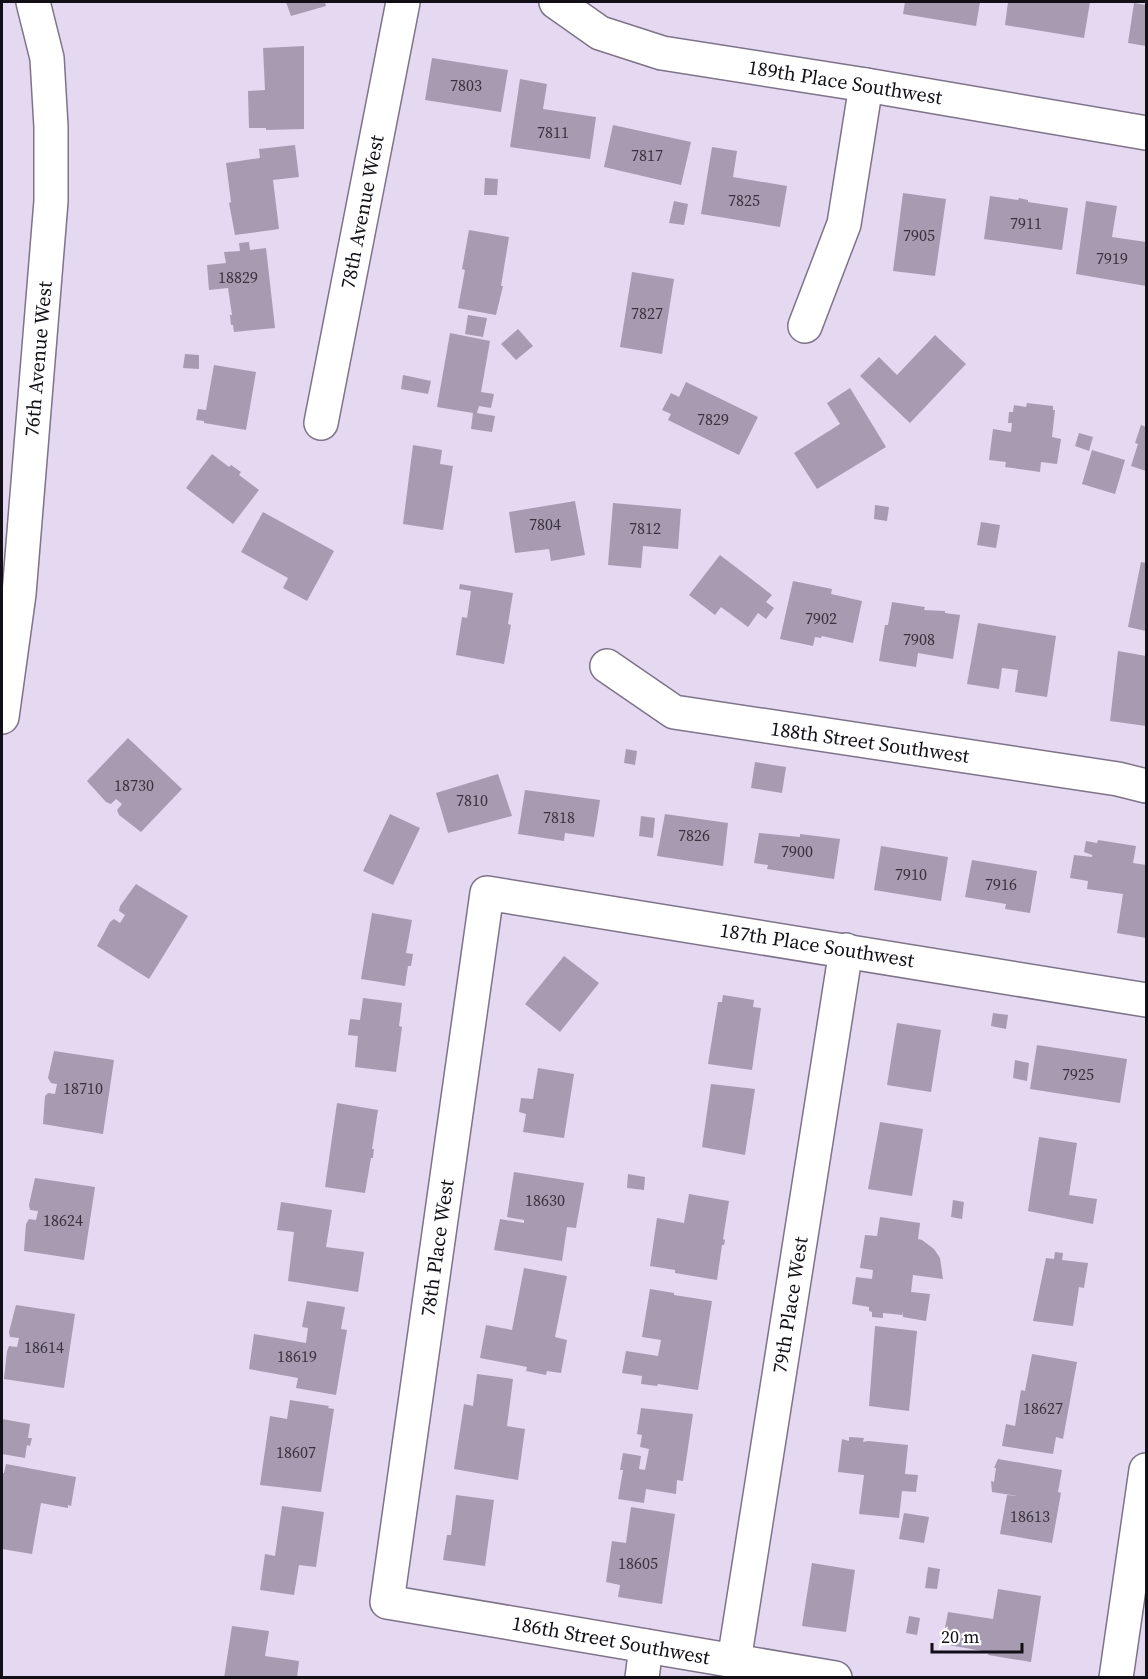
<svg xmlns="http://www.w3.org/2000/svg" width="1148" height="1679" font-family="'Source Serif 4',serif">
<style>
.building{fill:#a79bb2}
.lines{fill:none;stroke-linecap:round;stroke-linejoin:round}
.street-casing{stroke:#7e7389;stroke-width:36}
.secondary-casing{stroke:#7e7389;stroke-width:36}
.street{stroke:#fff;stroke-width:33}
.secondary{stroke:#fff;stroke-width:33}
.labels{text-anchor:middle;stroke-width:5;stroke-linejoin:round;paint-order:stroke}
.number-label{font-size:16px;fill:#38323e}
.street-label{font-size:20px;fill:#130f17;stroke:#fff}
</style>
<rect width="100%" height="100%" fill="#e5d8f1"/>
<g class="building">
<path d="M286,2H325L326,6L291,16Z"/>
<path d="M905,2H980L976,26L903,14Z"/>
<path d="M1008,2H1090L1084,38L1005,25Z"/>
<path d="M1134,3L1146,5V46L1128,43Z"/>
<path d="M304,46V129L266,130V128H249L248,91L265,90L263,48Z"/>
<path d="M432,58L508,70L501,112L425,100Z"/>
<path d="M520,79L547,84L543,109L596,117L590,159L510,147Z"/>
<path d="M613,125L691,142L681,185L604,167Z"/>
<path d="M295,145L299,177L273,180L279,229L235,235L229,203L231,202L226,163L260,158L259,149Z"/>
<path d="M712,147L737,151L733,177L787,186L780,227L701,214Z"/>
<path d="M485,178L498,179L497,195H484Z"/>
<path d="M903,193L946,199L935,276L893,271Z"/>
<path d="M990,196L1018,200L1019,198L1028,200V202L1068,208L1062,250L984,239Z"/>
<path d="M674,201L688,204L684,225L669,223Z"/>
<path d="M1086,201L1117,206L1112,237L1146,242V286L1076,274Z"/>
<path d="M469,230L509,237L501,286H503L496,315L458,308L465,270L462,269Z"/>
<path d="M249,242L250,250L266,248L275,328L234,332L233,325H231L230,315H232L228,288L209,290L207,265L226,263L224,252L240,251L239,243Z"/>
<path d="M632,272L674,279L662,354L620,347Z"/>
<path d="M468,315L487,318L483,337L465,334Z"/>
<path d="M518,329L533,346L516,360L501,344Z"/>
<path d="M450,333L490,341L481,392L494,394L491,408L479,406L477,413L495,416L492,432L471,429L473,413L437,407Z"/>
<path d="M935,335L966,364L910,423L860,376L879,357L897,375Z"/>
<path d="M185,354L199,355V369L183,368Z"/>
<path d="M214,365L256,372L246,430L204,423V421L196,420L198,409L206,410Z"/>
<path d="M403,375L431,381L428,394L401,389Z"/>
<path d="M686,382L758,417L739,455L668,420L671,414L662,410L671,393L679,397Z"/>
<path d="M850,388L886,447L817,489L794,453L840,424L827,403Z"/>
<path d="M1027,403L1053,406V410H1055L1052,437L1061,439L1057,464L1041,462L1040,472L1005,467L1006,462L989,460L993,429L1011,432L1012,423H1008L1009,412H1013L1014,405L1026,407Z"/>
<path d="M1141,425L1146,427V471L1131,466L1138,444L1135,443Z"/>
<path d="M1079,433L1093,437L1089,451L1075,446Z"/>
<path d="M413,445L442,450L440,464L453,466L443,530L403,524Z"/>
<path d="M1092,450L1125,460L1115,494L1082,484Z"/>
<path d="M212,454L229,467L231,465L241,472L239,475L259,490L233,524L186,488Z"/>
<path d="M575,501L585,555L551,561L549,549L515,553L509,512Z"/>
<path d="M613,503L681,509L678,549L643,546L641,568L608,565Z"/>
<path d="M875,505L889,507L887,521L874,519Z"/>
<path d="M263,512L334,551L307,601L283,588L288,578L241,552Z"/>
<path d="M981,522L1000,525L996,548L977,545Z"/>
<path d="M720,555L772,595L766,602L774,608L766,619L758,613L748,627L721,607L715,615L689,595Z"/>
<path d="M1141,562L1146,563V631L1128,627Z"/>
<path d="M793,581L832,589L831,594L862,601L853,643L822,636L821,638L815,637L813,646L780,639Z"/>
<path d="M460,584L513,593L508,624L511,625L504,664L456,655L462,617L467,618L471,591L459,589Z"/>
<path d="M892,602L925,607L924,610L945,611V613L960,615L953,659L918,653L916,667L879,661L885,625H888Z"/>
<path d="M978,623L1056,636L1047,697L1015,692L1018,670L1002,668L999,689L967,684Z"/>
<path d="M1118,651L1146,656V726L1110,721Z"/>
<path d="M128,738L182,789L141,832L119,815L117,810L122,804L116,799L111,804L106,802L87,781Z"/>
<path d="M626,749L637,751L635,765L624,763Z"/>
<path d="M755,762L786,767L782,793L751,788Z"/>
<path d="M498,774L512,816L448,833L436,793Z"/>
<path d="M525,790L600,800L594,837L565,833L564,841L518,834Z"/>
<path d="M390,814L420,828L393,885L363,871Z"/>
<path d="M665,814L728,823L723,866L657,856Z"/>
<path d="M641,816L655,818L653,838L639,836Z"/>
<path d="M759,833L800,837V834L840,839L834,879L767,869L768,865L754,863Z"/>
<path d="M1098,840L1136,846L1133,863L1146,865V938L1117,933L1123,894L1087,889L1088,881L1070,878L1074,855L1092,857V855L1095,856L1084,852L1086,841L1097,843Z"/>
<path d="M881,846L948,857L941,901L874,890Z"/>
<path d="M972,860L1037,871L1030,913L1005,909L1006,904L965,897Z"/>
<path d="M136,884L188,916L149,979L97,946L110,922L114,919L120,923L125,915L119,911L120,906Z"/>
<path d="M372,913L412,920L406,953L413,954L411,966H408L405,986L361,979Z"/>
<path d="M564,956L599,983L560,1032L525,1004Z"/>
<path d="M723,995L754,1000L753,1007L761,1008L752,1070L708,1064L718,1002H722Z"/>
<path d="M363,998L402,1003L399,1026L402,1027L396,1072L355,1067L358,1036L348,1035L350,1019L360,1020Z"/>
<path d="M993,1013L1008,1015L1006,1029L991,1026Z"/>
<path d="M897,1023L941,1030L931,1092L887,1085Z"/>
<path d="M1037,1045L1127,1059L1120,1103L1030,1089Z"/>
<path d="M54,1051L114,1060L103,1134L43,1124L45,1096L48,1093L55,1094L57,1084L51,1083L48,1078Z"/>
<path d="M1015,1060L1029,1063L1027,1081L1013,1078Z"/>
<path d="M538,1068L574,1074L564,1138L523,1132L526,1114L519,1112L521,1098L533,1099Z"/>
<path d="M711,1084L755,1089L745,1155L702,1147Z"/>
<path d="M337,1103L378,1110L372,1149H374L373,1158H371L365,1193L325,1187Z"/>
<path d="M880,1122L923,1129L912,1196L868,1189Z"/>
<path d="M1039,1137L1077,1143L1069,1195L1097,1199L1093,1224L1028,1211Z"/>
<path d="M514,1172L584,1183L576,1228L567,1227L562,1261L494,1250L500,1219L524,1223V1220L507,1217Z"/>
<path d="M628,1174L645,1177L644,1190L627,1188Z"/>
<path d="M35,1178L95,1187L84,1260L24,1251L26,1224L29,1219L36,1220L38,1211L30,1210L29,1205Z"/>
<path d="M689,1194L729,1201L723,1239L725,1240L724,1245H722L717,1280L675,1273V1270L650,1266L657,1218L684,1223Z"/>
<path d="M953,1200L964,1202L962,1219L951,1217Z"/>
<path d="M281,1202L332,1210L326,1247L364,1252L358,1292L288,1281L294,1232L277,1230Z"/>
<path d="M880,1217L920,1223L918,1239L922,1240L934,1249L940,1258L943,1279L913,1275L911,1292L930,1294L926,1321L903,1317L902,1311V1315L883,1313V1318L872,1317V1312L869,1311V1307L852,1304L856,1277L872,1279L873,1270L860,1268L865,1235L877,1236Z"/>
<path d="M1055,1252L1063,1253L1062,1260L1088,1263L1084,1288L1079,1287L1073,1326L1033,1321L1046,1258L1054,1259Z"/>
<path d="M524,1268L567,1276L555,1337L567,1340L561,1373L547,1371L546,1375L526,1371L527,1367L480,1358L486,1325L512,1330Z"/>
<path d="M650,1289L674,1293V1295L712,1301L698,1390L658,1384L657,1386L641,1384L642,1376L622,1373L626,1351L658,1356L661,1340L642,1337Z"/>
<path d="M307,1301L345,1307L341,1329L347,1330L336,1395L296,1388L298,1378L249,1369L254,1334L306,1343L308,1328L302,1327Z"/>
<path d="M16,1305L75,1314L64,1388L4,1379L7,1351L9,1346L17,1347L19,1338L10,1337L9,1332Z"/>
<path d="M875,1326L917,1331L909,1411L869,1406Z"/>
<path d="M1032,1354L1077,1362L1063,1439L1056,1437L1053,1454L1002,1446L1006,1424L1015,1426L1021,1390L1025,1391Z"/>
<path d="M477,1374L513,1379L507,1426L525,1429L518,1480L454,1469L464,1404L473,1406Z"/>
<path d="M290,1400L329,1406L328,1408L334,1409L321,1492L260,1485L270,1416L287,1419Z"/>
<path d="M641,1408L693,1414L683,1481L677,1480L676,1494L646,1489L644,1503L618,1499L623,1470H620L623,1453L641,1456L639,1469L645,1470L649,1449L640,1447L642,1435L637,1434Z"/>
<path d="M2,1419L30,1424L28,1438H32L30,1446L27,1445L25,1458L2,1454Z"/>
<path d="M849,1437L864,1438L863,1442L868,1441L908,1445L905,1474L918,1475L916,1492L902,1491L899,1518L859,1514L864,1475L838,1472L842,1439L849,1441Z"/>
<path d="M998,1459L1062,1470L1058,1492L1061,1493L1052,1543L1000,1534L1007,1495L1017,1496L992,1492L991,1481L994,1482L996,1468H994Z"/>
<path d="M6,1464L76,1477L71,1506L68,1505V1508L41,1503L32,1554L2,1549V1473H4Z"/>
<path d="M456,1495L494,1500L485,1566L443,1560L447,1535H451Z"/>
<path d="M282,1506L324,1512L316,1567L299,1565L294,1595L260,1590L265,1554L275,1556Z"/>
<path d="M631,1507L675,1514L662,1604L618,1597L620,1585L606,1582L612,1541L626,1543Z"/>
<path d="M904,1513L929,1517L924,1543L899,1539Z"/>
<path d="M812,1563L855,1570L846,1632L802,1626Z"/>
<path d="M928,1567L940,1569L937,1589L925,1588Z"/>
<path d="M998,1589L1041,1596L1031,1662L988,1655L989,1652L942,1644L948,1612L993,1619Z"/>
<path d="M909,1616L920,1618L917,1635L906,1633Z"/>
<path d="M232,1626L269,1631L265,1656L299,1661L297,1678H224Z"/>
</g>
<g class="lines">
<defs>
<g id="street">
<path d="M556,2L600,33L662,53L866,85L1146,133"/>
<path d="M805,326L844,224L866,85"/>
<path d="M321,423L403,2"/>
<path d="M734,1661L846,950"/>
<path d="M642,1678L646,1646"/>
<path d="M835,1678L387,1602L487,893L1146,1000"/>
</g>
<g id="secondary">
<path d="M607,666L674,712L1118,779L1146,786"/>
<path d="M2,717L19,594L51,201V127L47,58L33,2"/>
<path d="M1116,1678L1146,1470"/>
</g>
</defs>
<use href="#street" class="street-casing"/>
<use href="#secondary" class="secondary-casing"/>
<use href="#street" class="street"/>
<use href="#secondary" class="secondary"/>
</g>
<g class="labels">
<g class="number-label">
<text x="466" y="91">7803</text>
<text x="553" y="138">7811</text>
<text x="647" y="161">7817</text>
<text x="744" y="206">7825</text>
<text x="1026" y="229">7911</text>
<text x="919" y="241">7905</text>
<text x="1112" y="264">7919</text>
<text x="238" y="283">18829</text>
<text x="647" y="319">7827</text>
<text x="713" y="425">7829</text>
<text x="545" y="530">7804</text>
<text x="645" y="534">7812</text>
<text x="821" y="624">7902</text>
<text x="919" y="645">7908</text>
<text x="134" y="791">18730</text>
<text x="472" y="806">7810</text>
<text x="559" y="823">7818</text>
<text x="694" y="841">7826</text>
<text x="797" y="857">7900</text>
<text x="911" y="880">7910</text>
<text x="1001" y="890">7916</text>
<text x="1078" y="1080">7925</text>
<text x="83" y="1094">18710</text>
<text x="545" y="1206">18630</text>
<text x="63" y="1226">18624</text>
<text x="44" y="1353">18614</text>
<text x="297" y="1362">18619</text>
<text x="1043" y="1414">18627</text>
<text x="296" y="1458">18607</text>
<text x="1030" y="1522">18613</text>
<text x="638" y="1569">18605</text>
</g>
<g class="street-label">
<text transform="translate(845 82) rotate(9)" y="7">189th Place Southwest</text>
<text transform="translate(362 212) rotate(-79)" y="7">78th Avenue West</text>
<text transform="translate(38 359) rotate(-85)" y="7">76th Avenue West</text>
<text transform="translate(870 742) rotate(8)" y="7">188th Street Southwest</text>
<text transform="translate(817 945) rotate(9)" y="7">187th Place Southwest</text>
<text transform="translate(437 1248) rotate(-82)" y="7">78th Place West</text>
<text transform="translate(790 1305) rotate(-81)" y="7">79th Place West</text>
<text transform="translate(611 1640) rotate(10)" y="7">186th Street Southwest</text>
</g>
</g>
<rect width="1148" height="1679" fill="none" stroke="#130f17" stroke-width="6"/>
<path d="M932 1643v9h90v-9" fill="none" stroke="#130f17" stroke-width="3"/>
<text x="941" y="1643" font-size="18" fill="#130f17" stroke="#ffffff" stroke-width="4.5" paint-order="stroke">20 m</text>
</svg>
